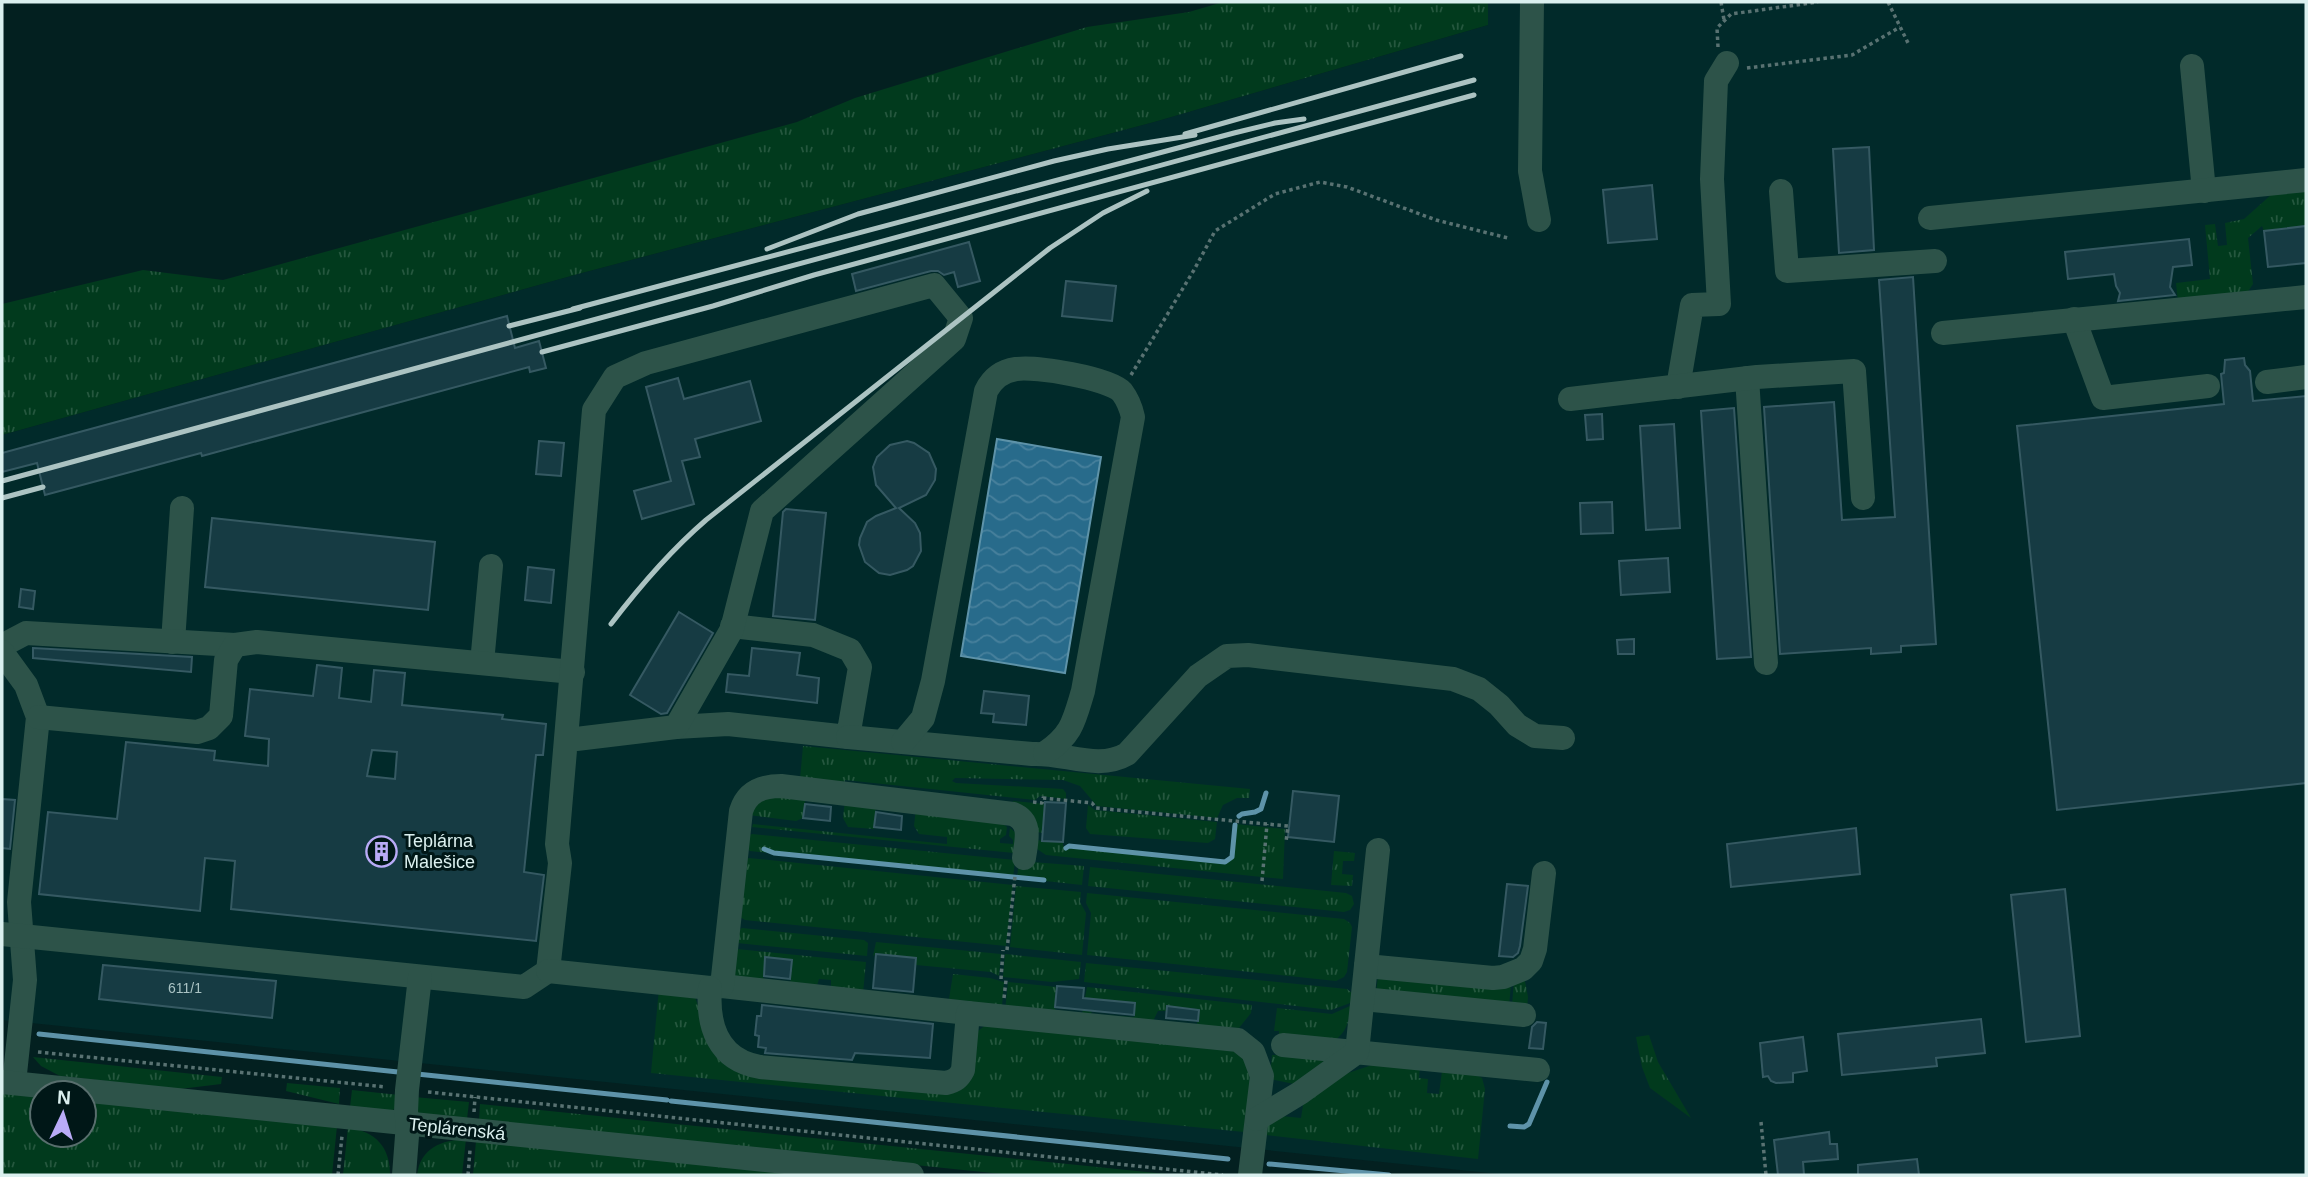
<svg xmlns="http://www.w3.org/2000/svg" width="2308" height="1177" font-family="Helvetica,sans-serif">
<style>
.built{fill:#012a2a}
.grass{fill:url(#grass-tufts)}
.water{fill:url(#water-waves);stroke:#5e93a9;stroke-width:2}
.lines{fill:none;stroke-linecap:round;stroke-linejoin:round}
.stream{stroke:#5e93a9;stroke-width:5}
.building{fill:#163b43;stroke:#355962;stroke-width:2;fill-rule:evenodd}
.path{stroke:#597272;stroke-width:3.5;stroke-dasharray:3.5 3.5;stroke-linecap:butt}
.minor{stroke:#2d5349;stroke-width:24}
.rail{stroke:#acc3c2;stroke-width:5}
.labels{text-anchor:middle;stroke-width:6;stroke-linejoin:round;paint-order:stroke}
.number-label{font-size:14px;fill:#aac3c4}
.poi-label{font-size:18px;fill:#dbf0ef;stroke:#001717;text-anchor:start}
.street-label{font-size:18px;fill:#dbf0ef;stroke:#001717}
</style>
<defs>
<pattern id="grass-tufts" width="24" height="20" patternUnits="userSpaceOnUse" patternTransform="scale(1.75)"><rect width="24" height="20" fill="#013a1d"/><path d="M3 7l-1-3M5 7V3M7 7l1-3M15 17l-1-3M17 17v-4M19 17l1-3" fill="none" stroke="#25573e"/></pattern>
<pattern id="water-waves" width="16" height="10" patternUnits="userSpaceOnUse" patternTransform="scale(1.75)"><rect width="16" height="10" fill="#286b8b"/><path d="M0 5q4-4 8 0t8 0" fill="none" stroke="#47809c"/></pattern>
</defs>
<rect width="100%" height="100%" fill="#032020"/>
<path class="built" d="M1488,2H2306V1175H1509L2,1020V435L578,274L1154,122L1488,25Z"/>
<g class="grass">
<path d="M1223,2H1488V25L1154,122L578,274L2,435V304L143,270L223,280L797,122L855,98L1087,27L1189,12Z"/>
<path d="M2306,186V226L2264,231L2262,226L2248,238L2253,284L2247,293L2178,302L2176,283L2210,279L2205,225L2215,224L2218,246L2227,245L2225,223L2244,219L2272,194Z"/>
<path d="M803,746L1250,789L1249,798H1237L1223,805L1217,818L1097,806L1080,786L1063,780L955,778L952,781L956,783L1063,789L1066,793V799L1040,796L1035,800L845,780L843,790L800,779Z"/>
<path d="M806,794L803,818L796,821L749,815L754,804L762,798Z"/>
<path d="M845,800L876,803L874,829L848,827L843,818Z"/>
<path d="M1013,801L1045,804L1043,833L1036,832L1012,808Z"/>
<path d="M1088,805L1095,810L1217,822L1215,839L1208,843L1090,834L1086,828Z"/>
<path d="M916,808L992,816L1007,827L1006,835L1000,839V843L1013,844V840L1009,836L1010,828L1016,833L1014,853L752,827L753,824L947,844V837L919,834L914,826Z"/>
<path d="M1236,824L1285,829L1283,879L1046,855L1037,849L1035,840L1063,842V846L1226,863L1233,858Z"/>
<path d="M752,834L1015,860L1013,878L750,851L747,848L748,836Z"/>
<path d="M1334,851L1355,853L1354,861H1343L1342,874L1353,875L1352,886L1331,885Z"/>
<path d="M749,858L1013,885L1006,946L745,920L740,917L746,859Z"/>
<path d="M1019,861L1084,866L1082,885L1017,878Z"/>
<path d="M1090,867L1346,893L1352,896L1354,904L1350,910L1344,912L1088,886Z"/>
<path d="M1016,886L1081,892L1080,902L1086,913L1082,955L1010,947Z"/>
<path d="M1087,893L1344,919L1350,923L1352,927L1347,972L1344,977L1336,981L1087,955L1091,913L1086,903Z"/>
<path d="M742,928L864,940L868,943L867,956L737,943L739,930Z"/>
<path d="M876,942L1001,954L999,976L991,972L916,965V958L876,954L873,956Z"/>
<path d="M737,949L866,962L863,993L831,990V980L819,979L816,989L790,986L792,960L765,958L763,983L733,980Z"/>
<path d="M1005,954L1081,962L1079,979L1052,982L1003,977Z"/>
<path d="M1086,963L1347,989L1352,993L1353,1002L1331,1010L1084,982Z"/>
<path d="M953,974L990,978L1004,982L1002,1006L949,999Z"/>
<path d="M1524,976L1528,997L1527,1008L1512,1006L1514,980Z"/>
<path d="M1378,977L1511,984L1509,1006L1376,992Z"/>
<path d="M1008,982L1057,987L1055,1012L1082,1014L1087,987L1252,1005L1251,1013L1239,1028L1197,1025L1198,1009L1167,1006L1166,1011H1158L1152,1023L1102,1015L1134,1017L1135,1003L1103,1000V1005L1094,1004L1091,1014L1005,1011Z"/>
<path d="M659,989L695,997L712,1046L948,1092L978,1031L987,1024L1239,1051L1249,1067L1250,1081L1244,1132L651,1073Z"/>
<path d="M1350,1006C1350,1024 1345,1033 1331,1044L1279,1039V1031H1274L1277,1008L1332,1014Z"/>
<path d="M1649,1035L1658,1062L1691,1118L1650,1088L1642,1067L1636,1037Z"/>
<path d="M1272,1055H1278L1326,1060L1294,1084L1270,1079Z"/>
<path d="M33,1057L222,1077L221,1084L180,1089L60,1076L41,1066Z"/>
<path d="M1372,1065L1420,1068L1419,1078L1428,1079L1427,1093L1439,1094L1442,1071L1475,1074L1482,1078L1485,1089L1478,1159L1266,1135L1267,1126L1281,1116L1301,1118L1304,1099L1336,1077Z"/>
<path d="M287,1083L340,1088L339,1104L286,1091Z"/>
<path d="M352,1090L399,1095L398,1105L392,1111L350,1107Z"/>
<path d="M2,1091L42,1095V1135H84V1100L337,1126L332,1175H2Z"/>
<path d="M414,1097L469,1102L467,1119L417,1114Z"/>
<path d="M480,1104L1176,1175H1012L479,1120Z"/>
<path d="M348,1127C376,1132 390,1147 390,1175H343Z"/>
<path d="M466,1139L462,1175H417C420,1148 442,1140 466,1139Z"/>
<path d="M476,1141L814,1175H473Z"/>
</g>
<path class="water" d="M997,439L1101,457L1065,673L961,656Z"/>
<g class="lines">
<g class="stream">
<path d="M1239,816L1242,814L1255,812L1261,809L1266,793"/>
<path d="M1066,848L1069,846L1225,862L1232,857L1235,825"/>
<path d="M764,849L774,853L1044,880"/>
<path d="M39,1034L398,1072"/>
<path d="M417,1074L667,1100"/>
<path d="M671,1101L1228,1159"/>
<path d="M1510,1126L1524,1127L1529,1124L1547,1082"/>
<path d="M1269,1164L1389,1175"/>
</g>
</g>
<g class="building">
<path d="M1869,147L1874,250L1839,253L1833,149Z"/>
<path d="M1652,185L1657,239L1608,243L1603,190Z"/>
<path d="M2306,226V263L2268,267L2264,231Z"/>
<path d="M2189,239L2192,265L2173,267L2170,287L2175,295L2118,301L2120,293L2116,286L2114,274L2068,279L2065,252Z"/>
<path d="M969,242L980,281L958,287L954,272L944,275L938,271H931L856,291L852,274Z"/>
<path d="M1913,277L1936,644L1901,646V652L1871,654V648L1780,654L1764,407L1834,402L1842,520L1895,517L1879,280Z"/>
<path d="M1066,281L1116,286L1112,321L1062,316Z"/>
<path d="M507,316L515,348L539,341L546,368L530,372L529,367L202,456L201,453L45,495L37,463L2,472V453Z"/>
<path d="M2244,358L2245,365L2250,371L2253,401L2306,396V783L2057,810L2017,426L2224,404L2221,374L2224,373L2225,360Z"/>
<path d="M678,378L684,399L750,381L761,421L695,439L700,457L682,461L694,504L642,519L634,491L671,481L646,387Z"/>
<path d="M1734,408L1751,657L1717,659L1701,411Z"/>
<path d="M1602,414L1603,439L1587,440L1585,415Z"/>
<path d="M1674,424L1680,528L1646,530L1640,426Z"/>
<path d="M539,441L564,443L561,476L536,474Z"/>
<path d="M907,441L914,443L929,453L936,469L935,480L926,495L899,508L915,523L920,533L921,551L913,566L907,570L890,575L879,573L865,562L859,545L860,538L867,522L876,516L896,508L876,485L873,467L877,457L890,445Z"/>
<path d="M1612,502L1613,533L1581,534L1580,503Z"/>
<path d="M786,509L826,513L815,620L773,616L783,512Z"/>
<path d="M212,518L435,542L428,610L205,587Z"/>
<path d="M1668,558L1670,592L1621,595L1619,561Z"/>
<path d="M528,567L554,570L551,603L525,600Z"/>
<path d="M21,589L35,591L33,609L19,607Z"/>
<path d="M679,612L713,633L667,713L661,714L630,695Z"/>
<path d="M1634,639V654H1618L1617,640Z"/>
<path d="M33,648L192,657L191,672L33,658Z"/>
<path d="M752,648L800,653L797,675L819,678L817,703L726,692L728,674L749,676Z"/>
<path d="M317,665L342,668L339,698L371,702L374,670L405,673L402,705L503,715L502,719L546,724L543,755H536L524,872L544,875L536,941L231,909L235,861L205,858L200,911L39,894L48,812L117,819L126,742L215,751L214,760L268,766L269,739L245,736L250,689L313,696ZM372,750L397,752L395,779L367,776Z"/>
<path d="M984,691L1029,696L1026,725L993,722L994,714L981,713Z"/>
<path d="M1293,791L1339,796L1334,842L1288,837Z"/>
<path d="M2,799L15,800L10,849L2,848Z"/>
<path d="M1045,802L1066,803L1063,842L1042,841Z"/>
<path d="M805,804L831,807L830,821L803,818Z"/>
<path d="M876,812L902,816L901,830L874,827Z"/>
<path d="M1856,828L1860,874L1731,887L1727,844Z"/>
<path d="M1507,884L1528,886L1520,946L1518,953L1513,957L1499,956Z"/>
<path d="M2065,889L2080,1036L2026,1042L2011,895Z"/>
<path d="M876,954L916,958L913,992L873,988Z"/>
<path d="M765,957L792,960L790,979L764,976Z"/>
<path d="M103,965L276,981L272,1018L99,999Z"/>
<path d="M1057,986L1084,988L1083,998L1135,1003L1134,1015L1055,1007Z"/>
<path d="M762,1005L933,1024L930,1058L855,1053L852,1060L765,1053L766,1048L758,1047L759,1036L755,1035L757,1016H761Z"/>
<path d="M1167,1006L1199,1010L1198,1021L1166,1018Z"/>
<path d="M1981,1019L1985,1053L1936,1058L1937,1066L1842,1075L1838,1034Z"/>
<path d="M1537,1022L1546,1023L1543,1049L1529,1048L1532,1027Z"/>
<path d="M1803,1037L1807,1071L1793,1073V1082L1776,1083L1771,1081L1768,1076L1763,1077L1760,1043Z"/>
<path d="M1829,1132L1830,1144H1837L1838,1159L1803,1162L1804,1175H1778L1774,1140Z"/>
<path d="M1917,1159L1919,1175H1858V1165Z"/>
</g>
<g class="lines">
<g class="path">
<path d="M1721,2L1724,20"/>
<path d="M1888,2L1909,45"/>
<path d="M1718,47L1717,28L1731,14L1818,2"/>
<path d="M1747,68L1852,55L1900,27"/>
<path d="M1131,375L1194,270L1215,231L1275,194L1320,182L1347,187L1436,220L1508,238"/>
<path d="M1033,802L1042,803L1043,798L1092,803L1096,808L1288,826L1286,842"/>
<path d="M1262,881L1267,824"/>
<path d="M1007,950L1015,876"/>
<path d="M1001,979L1003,950"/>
<path d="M1004,998L1006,980"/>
<path d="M38,1052L386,1087"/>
<path d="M428,1092L1223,1175"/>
<path d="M474,1112L475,1097"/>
<path d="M1761,1122L1766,1175"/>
<path d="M338,1175L342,1136"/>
<path d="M468,1175L470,1150"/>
</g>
<g class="minor">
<path d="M1532,2L1530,171L1539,220"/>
<path d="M2192,66L2204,191"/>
<path d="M1781,191L1787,271L1935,261"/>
<path d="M1930,218L2306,180"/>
<path d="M2074,319L2103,398L2208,386"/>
<path d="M1943,333L2306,297"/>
<path d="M1747,378L1766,663"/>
<path d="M2267,382L2306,377"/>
<path d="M1678,387L1692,305L1719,304L1712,179L1716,81L1727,63"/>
<path d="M1570,399L1757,377L1854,371L1863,498"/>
<path d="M173,642L182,508"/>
<path d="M2,650L7,643L26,633L235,645"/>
<path d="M2,652L26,685L38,717L19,902L25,980L14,1083"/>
<path d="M482,663L491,566"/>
<path d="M38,717L197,732L209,728L221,716L226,660L235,645L257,642L573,672"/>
<path d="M676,727L728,724L848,737L860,667L850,650L813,635L732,626"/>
<path d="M848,737L1032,754C1064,752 1098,771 1127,754L1198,676L1227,656L1248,655L1453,679L1479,689L1499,705L1517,725L1535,736L1563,738"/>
<path d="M903,742L923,718L933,681L986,391C992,379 1002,371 1016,369C1035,366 1109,378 1122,392C1128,400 1131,408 1133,417L1083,691C1074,721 1072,735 1045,753"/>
<path d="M2,934L524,987L548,971L560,863L557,844L594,410L615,377L646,363L934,285L961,318L954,339L762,511L732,629L676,727L568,740"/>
<path d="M1366,966L1493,978L1503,977L1523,969L1531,961L1535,949L1544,873"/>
<path d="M548,971L710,988L722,986L968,1013"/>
<path d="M722,986L741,811C747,792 761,786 781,786L1013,814C1033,822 1026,842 1024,858"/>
<path d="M710,988C707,1026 718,1060 760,1067L946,1083C955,1081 959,1078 963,1070L968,1013L1238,1040L1253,1052L1262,1076L1250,1175"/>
<path d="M1363,999L1524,1015"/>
<path d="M1283,1045L1538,1070"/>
<path d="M2,1082L912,1175"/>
<path d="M1257,1119L1300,1093L1357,1052L1378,850"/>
<path d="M404,1175L408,1123L406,1112L407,1090L420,977"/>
</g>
<g class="rail">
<path d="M1185,134L1461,56"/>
<path d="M767,249L858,214L1054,161L1108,149L1195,135"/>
<path d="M573,309L1234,133L1275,123L1304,119"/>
<path d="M509,326L580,308"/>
<path d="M542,352L713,306L814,275L1474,95"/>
<path d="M2,481L1474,80"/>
<path d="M2,498L43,487"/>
<path d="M611,624C640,586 670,551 706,520L1050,248L1103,213L1147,191"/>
</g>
</g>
<defs>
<symbol id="building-ring" viewBox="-11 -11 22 22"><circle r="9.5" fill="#001717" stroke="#b9abf7" stroke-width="1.5"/><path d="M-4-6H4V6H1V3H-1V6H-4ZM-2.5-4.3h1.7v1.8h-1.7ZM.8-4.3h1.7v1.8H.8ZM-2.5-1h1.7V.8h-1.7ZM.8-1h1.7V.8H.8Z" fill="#b9abf7"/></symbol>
</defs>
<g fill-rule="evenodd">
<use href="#building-ring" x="364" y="834" width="35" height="35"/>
</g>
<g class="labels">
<g class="number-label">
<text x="185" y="993">611/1</text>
</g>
<g class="poi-label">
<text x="404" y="847">Teplárna<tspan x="404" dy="21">Malešice</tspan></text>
</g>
<g class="street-label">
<text transform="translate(457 1129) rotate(6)" y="6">Teplárenská</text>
</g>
</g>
<rect width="2308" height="1177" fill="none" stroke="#dbf0ef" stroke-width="7"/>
<g transform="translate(63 1114) rotate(4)"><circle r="33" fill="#001717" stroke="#586e6d" stroke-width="2"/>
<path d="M0-5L12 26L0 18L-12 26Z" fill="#b9abf7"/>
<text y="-10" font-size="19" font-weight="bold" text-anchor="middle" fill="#dbf0ef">N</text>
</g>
</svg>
